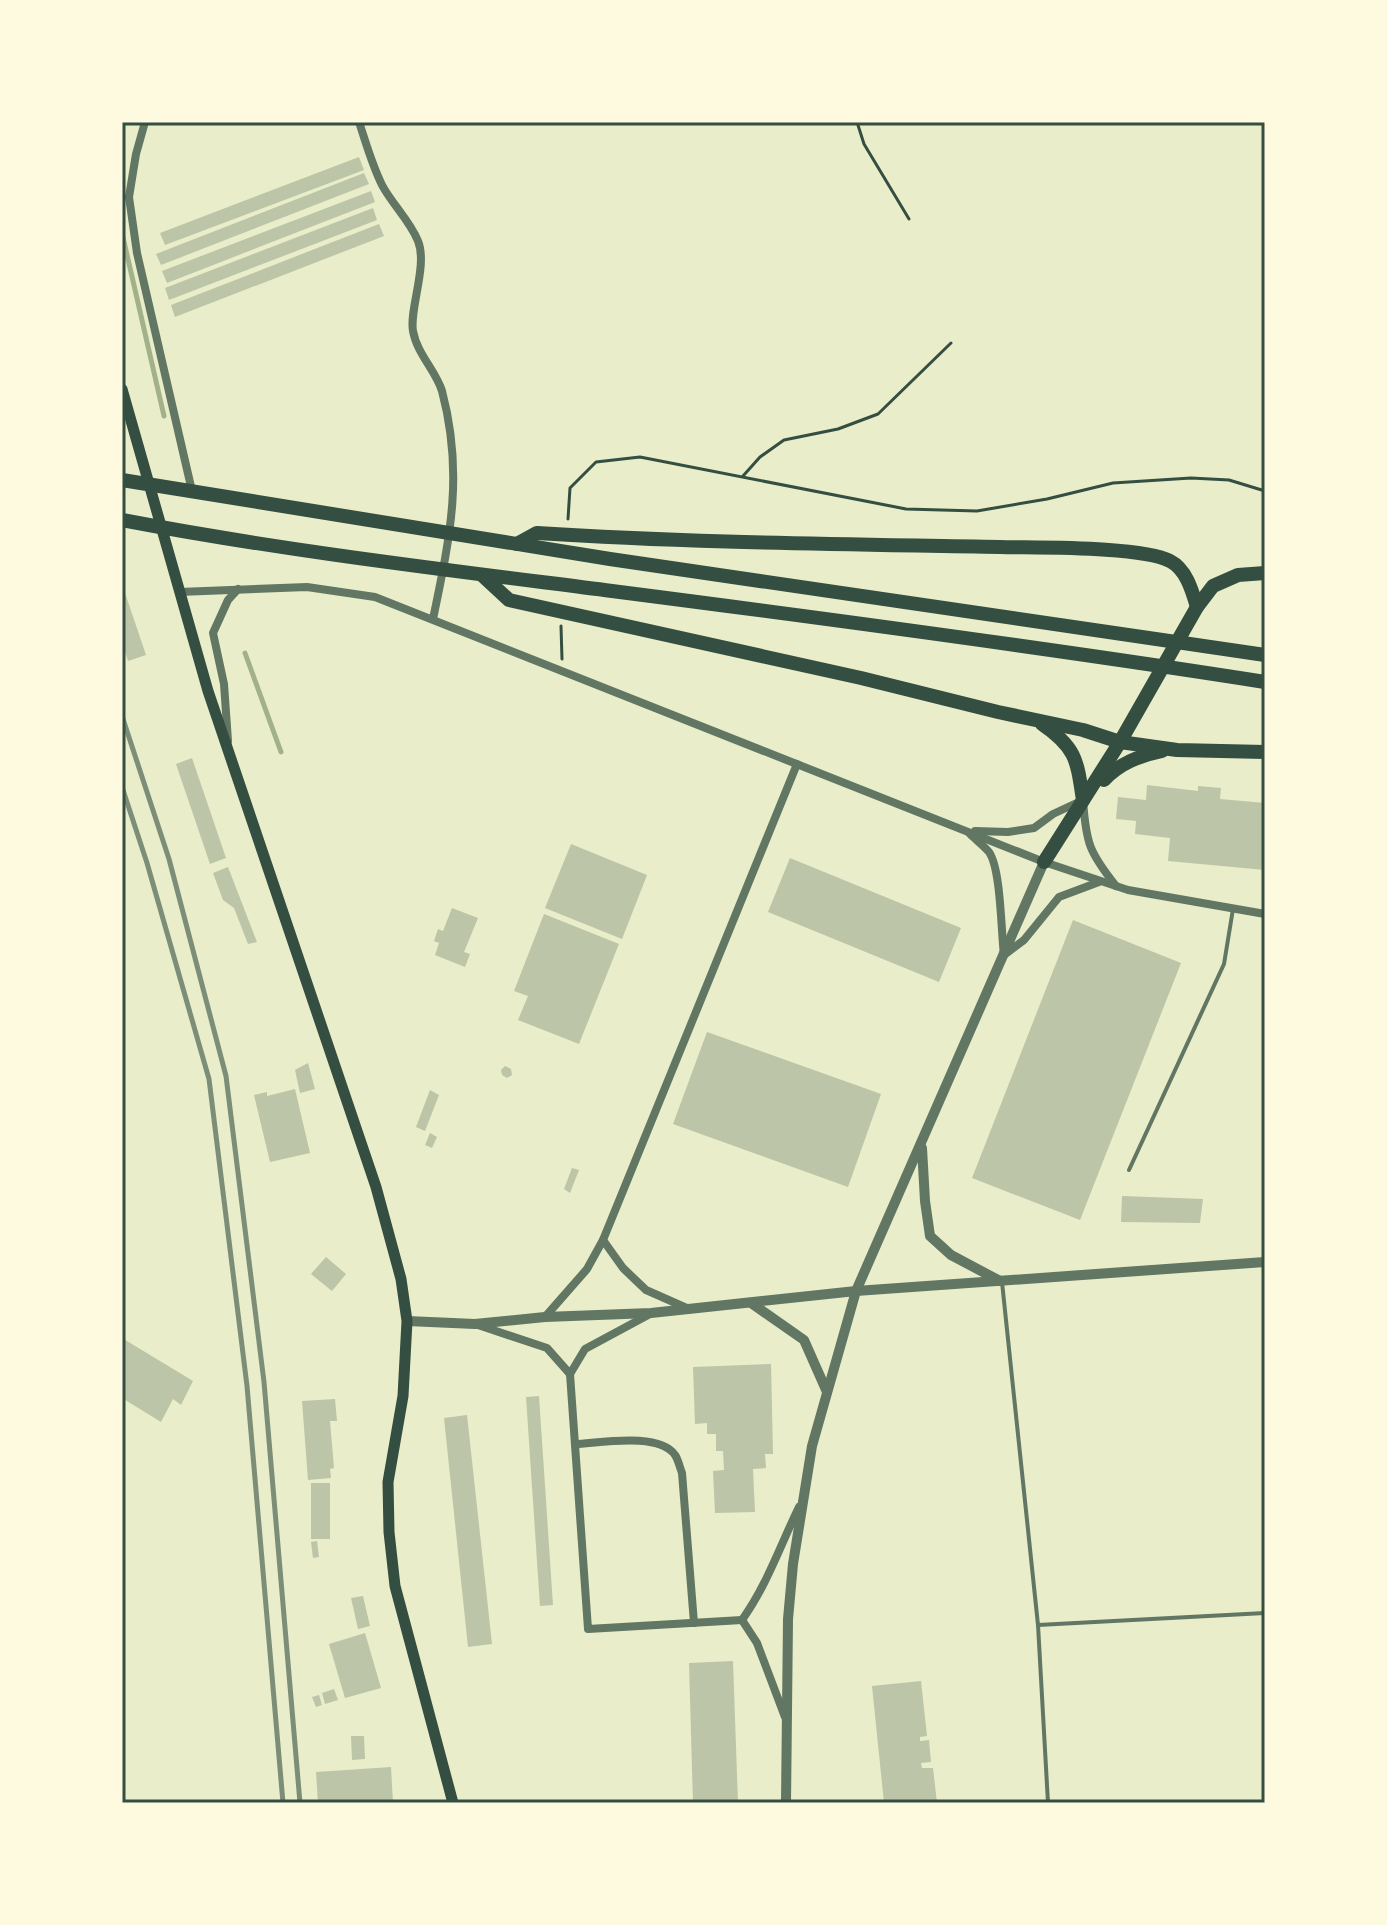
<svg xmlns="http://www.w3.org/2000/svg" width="1387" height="1925" font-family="'Fira Sans Condensed',sans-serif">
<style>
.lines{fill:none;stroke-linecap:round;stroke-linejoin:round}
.stream{stroke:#a3b18a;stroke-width:5}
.building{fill:#bcc5a7}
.path{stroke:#344e41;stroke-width:3}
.service{stroke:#617663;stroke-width:4}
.minor{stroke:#617663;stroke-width:8}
.tertiary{stroke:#617663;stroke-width:10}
.secondary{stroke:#344e41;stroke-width:11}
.trunk{stroke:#344e41;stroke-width:14}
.rail{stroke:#7c8e77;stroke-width:5}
.neatline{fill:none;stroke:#344e41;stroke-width:3}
</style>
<rect width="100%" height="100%" fill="#e9edc9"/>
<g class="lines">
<g class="stream">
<path d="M122,233L164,416"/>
<path d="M245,653L281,752"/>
</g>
</g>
<g class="building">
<path d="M359,157L364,170L165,245L160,233Z"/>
<path d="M364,173L369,184L161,265L156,254Z"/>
<path d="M371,191L375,202L167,283L162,271Z"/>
<path d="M373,208L377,220L169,300L165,288Z"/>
<path d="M379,224L384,236L175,317L171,305Z"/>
<path d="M124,590L146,655L128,661L122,642V591Z"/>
<path d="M192,758L226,858L210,864L176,764Z"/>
<path d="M1147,785L1198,791V786L1221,788L1220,799L1265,803V870L1168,861L1170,838L1135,834L1136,821L1116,819L1118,797L1146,800Z"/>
<path d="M571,844L647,875L622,939L545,908Z"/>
<path d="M790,858L961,928L939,982L768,912Z"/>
<path d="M228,867L257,942L248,944L234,908L223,900L213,873Z"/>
<path d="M452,908L478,918L464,952L470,954L465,967L435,955L439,943L434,941L438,929L443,931Z"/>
<path d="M544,914L619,944L579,1044L518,1020L528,996L514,991Z"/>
<path d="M1073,920L1181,963L1080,1220L972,1178Z"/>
<path d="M707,1032L881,1094L848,1187L673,1124Z"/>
<path d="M308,1063L315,1089L300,1093L295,1070Z"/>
<path d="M505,1066L511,1069L512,1075L507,1078L502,1075L501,1070Z"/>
<path d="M295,1089L310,1153L270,1162L254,1095L267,1092V1096Z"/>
<path d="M430,1090L439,1095L425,1131L416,1127Z"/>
<path d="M430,1133L437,1137L432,1148L425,1145Z"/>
<path d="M572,1168L579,1170L570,1193L564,1189Z"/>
<path d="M1122,1196L1203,1199L1200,1223L1121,1222Z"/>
<path d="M326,1257L346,1274L332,1291L311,1274Z"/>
<path d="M122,1338L193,1381L181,1405L173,1399L161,1422L122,1398Z"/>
<path d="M771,1364L773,1454H765L766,1468L753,1469L755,1512L715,1513L713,1471L724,1470L723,1451H716V1434H707V1423L695,1424L693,1367Z"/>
<path d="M539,1396L553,1605L540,1606L526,1397Z"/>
<path d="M335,1399L337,1421H330L334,1468L330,1469L331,1478L308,1480L302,1401Z"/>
<path d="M467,1415L492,1644L468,1647L444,1418Z"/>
<rect x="311" y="1483" width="19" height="56"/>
<path d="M317,1541L319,1557L313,1558L311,1542Z"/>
<path d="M363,1596L370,1626L358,1629L351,1598Z"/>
<path d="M365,1633L381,1688L345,1698L329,1644Z"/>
<path d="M733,1661L738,1803H693L689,1663Z"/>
<path d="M921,1681L927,1736L920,1737V1741L929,1740L931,1762L921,1763L922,1768H933L937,1803H884L872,1686Z"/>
<path d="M334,1689L338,1700L325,1704L322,1693Z"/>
<path d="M319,1695L322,1705L316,1707L312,1697Z"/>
<path d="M351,1736H364L365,1759L352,1760Z"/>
<path d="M391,1767L393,1803H318L316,1772Z"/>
</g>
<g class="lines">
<g class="path">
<path d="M857,122L864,144L909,219"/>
<path d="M743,476L760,457L784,440L838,429L878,414L951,343"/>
<path d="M568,519L570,488L596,462L640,457L906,509L977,511L1047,499L1113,483L1191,478L1229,480L1265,491"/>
<path d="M561,626L562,659"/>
</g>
<g class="service">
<path d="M1129,1170L1224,964L1233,909"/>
<path d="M1002,1282L1038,1625L1048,1803"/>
<path d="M1038,1625L1265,1613"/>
</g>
<g class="minor">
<path d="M145,122L136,154L129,197L137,253L192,491"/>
<path d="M359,122C366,143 372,165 382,185C392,204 410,221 418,241C428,265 409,310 413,331C417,354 436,371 442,391C464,474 450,537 433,619"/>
<path d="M179,592L307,587L375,597L1044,862L1128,890L1265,914"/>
<path d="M228,741L224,684L213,633L228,600L238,589"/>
<path d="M975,831L1008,832L1034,828L1053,814L1083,800C1086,843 1089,852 1116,886"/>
<path d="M970,834C976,840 984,846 989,852C1001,869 1001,931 1004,955L1024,940L1059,897L1099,882"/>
<path d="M603,1240L797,764"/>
<path d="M545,1317L587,1269L603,1240L623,1268L646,1290L689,1309"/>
<path d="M478,1325L547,1348L570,1374"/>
<path d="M570,1374L588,1629L742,1620"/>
<path d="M570,1374L585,1349L650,1314"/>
<path d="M575,1444C600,1443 659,1432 675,1455C678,1459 680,1468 682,1473L694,1623"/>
<path d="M742,1620C767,1585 780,1546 799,1507"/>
<path d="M742,1620L757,1643L785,1717"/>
</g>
<g class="tertiary">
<path d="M922,1148L925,1201L930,1236L951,1255L1000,1281"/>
<path d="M751,1303L804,1340L827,1392"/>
<path d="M407,1321L475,1324L545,1317L651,1313L856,1291L1265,1262"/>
<path d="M786,1803L788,1619L793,1564L812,1446L856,1291L1044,862"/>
</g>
<path class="secondary" d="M122,389L208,691L376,1187L401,1279L407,1321L403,1396L388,1482L389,1532L395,1586L453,1803"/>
<g class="trunk">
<path d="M122,480L610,559L1265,655"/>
<path d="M122,520C285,551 448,570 612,591C830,619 1048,648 1265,682"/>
<path d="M517,544L537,533C692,543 846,544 1000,547C1036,548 1142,546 1170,561C1186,569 1192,590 1197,607"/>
<path d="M482,575L509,600L861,678L998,712L1083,730L1120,742L1177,750L1265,752"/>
<path d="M1042,724C1077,748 1077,761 1083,800"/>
<path d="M1104,780C1120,763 1139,756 1162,751"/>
<path d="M1044,862L1120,742L1197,607L1213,586L1238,575L1265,573"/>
</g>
<g class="rail">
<path d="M122,716L169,859L226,1076L264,1382L300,1803"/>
<path d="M122,787L147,863L209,1079L247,1386L283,1803"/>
</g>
</g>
<rect width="1387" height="1925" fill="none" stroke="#fefae0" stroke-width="248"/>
<rect x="124" y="124" width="1139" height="1677" class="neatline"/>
</svg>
